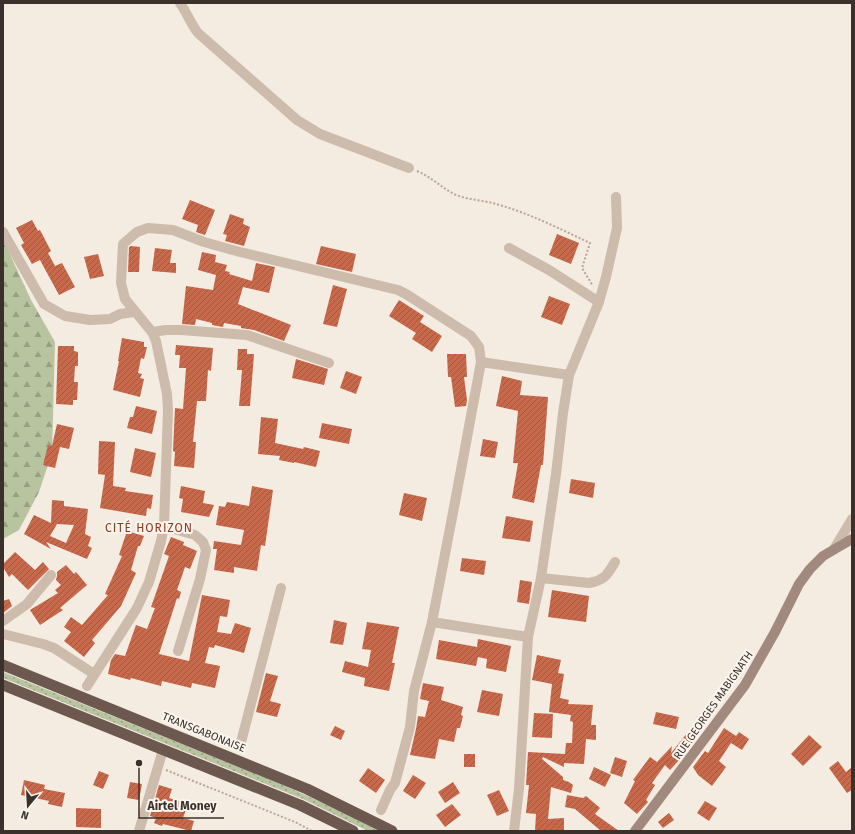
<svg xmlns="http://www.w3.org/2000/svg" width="855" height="834" font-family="'Fira Sans',sans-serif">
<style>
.grass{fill:url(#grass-dots)}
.forest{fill:url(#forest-firs)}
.building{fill:url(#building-hatch);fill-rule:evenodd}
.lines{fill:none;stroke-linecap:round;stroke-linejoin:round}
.path{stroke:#b9a596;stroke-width:2;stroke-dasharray:2 2;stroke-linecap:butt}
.minor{stroke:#cdbbac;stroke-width:10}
.secondary{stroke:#a18a7d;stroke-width:10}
.trunk{stroke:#6c584f;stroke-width:11}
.labels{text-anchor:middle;stroke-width:4;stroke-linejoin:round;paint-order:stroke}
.street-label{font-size:11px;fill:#3b302b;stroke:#fbf5ee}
.neighbourhood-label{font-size:12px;letter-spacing:1px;fill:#8c3b22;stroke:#fbf5ee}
.leader{fill:none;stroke:#3b302b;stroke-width:1.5}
.callout-dot{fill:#3b302b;stroke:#fbf5ee;stroke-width:1.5}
.callout-label{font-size:12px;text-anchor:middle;font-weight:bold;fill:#3b302b;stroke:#fbf5ee;stroke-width:4;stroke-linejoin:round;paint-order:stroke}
</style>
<defs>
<pattern id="grass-dots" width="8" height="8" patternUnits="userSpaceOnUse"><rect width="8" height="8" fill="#b8c4a0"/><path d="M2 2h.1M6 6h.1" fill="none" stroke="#97a083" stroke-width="1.8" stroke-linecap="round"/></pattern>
<pattern id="forest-firs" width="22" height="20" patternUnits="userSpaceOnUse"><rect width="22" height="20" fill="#b8c4a0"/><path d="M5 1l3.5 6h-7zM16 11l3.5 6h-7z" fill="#97a083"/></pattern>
<pattern id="building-hatch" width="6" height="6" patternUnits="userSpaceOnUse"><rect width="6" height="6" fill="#c8694b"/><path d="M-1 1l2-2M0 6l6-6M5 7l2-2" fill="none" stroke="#a4573f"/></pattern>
</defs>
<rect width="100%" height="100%" fill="#f4ebe1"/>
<path class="grass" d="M3,672L274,781L345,813L379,831H368L303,799L3,678Z"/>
<path class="forest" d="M3,242L7,248L31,300L55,342L52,453L39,492L19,530L3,539Z"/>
<g class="building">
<path d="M190,200L215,210L205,235L196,232L198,225L182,219Z"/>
<path d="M230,214L244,219L243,224L250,227L244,246L225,241L227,235L223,234Z"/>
<path d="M32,220L38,231L40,230L51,251L48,253L55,266L62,263L75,287L59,295L40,260L32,264L21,245L24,243L16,228Z"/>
<path d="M557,234L579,243L571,264L549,255Z"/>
<path d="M131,246L140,247L139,272H128L129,247Z"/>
<path d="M321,246L356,254L352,272L316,264Z"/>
<path d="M155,248L172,250L170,263H176V273L152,271Z"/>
<path d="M202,252L216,255L215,262L227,265L225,271L230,272L229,274L252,281L256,263L275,267L269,293L243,287L238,304L291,325L284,341L254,330L241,328V326L224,323L223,327L212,325V323L196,319L195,325L182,324L186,286L213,290L216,275L198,270Z"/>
<path d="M98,254L104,276L90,279L84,257Z"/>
<path d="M333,285L347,289L337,327L323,324Z"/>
<path d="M549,296L570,304L562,325L541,317Z"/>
<path d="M399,300L424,316L420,322L442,336L432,352L412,339L416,333L389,316Z"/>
<path d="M122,338L144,342V347H147L144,359L141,358L138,373L142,374L140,378L144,379L140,397L113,390L119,361H118Z"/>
<path d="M176,345L213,348L211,371L208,370L206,401H197L193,442H196L194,468L174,466L175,452L173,451L175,408L183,409L186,368H179L180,355H175Z"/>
<path d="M58,346H74V351L78,352V366H75L74,382H78L77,400H73V405L56,404Z"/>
<path d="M238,349H247V354H254L250,406H239L242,370H237Z"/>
<path d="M447,354H466L467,377H464L467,400L466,406L455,407L451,377H448Z"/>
<path d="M296,359L328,369L324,385L292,378Z"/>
<path d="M346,371L362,377L356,394L340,388Z"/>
<path d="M502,376L522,381L520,395L548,397L543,465H541L534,503L512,498L518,463H513L518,411L496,406Z"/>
<path d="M136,406L157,411L152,434L127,428L130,417H133Z"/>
<path d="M261,417L278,419L275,443L303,449L304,447L320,451L316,467L294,462V463L279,460L280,456L258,454Z"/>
<path d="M322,423L352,429L349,444L319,438Z"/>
<path d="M57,424L74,428L69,449L60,447L55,468L43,465L48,445L52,446Z"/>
<path d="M483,439L498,442L495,458L480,456Z"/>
<path d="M99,441L115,442L113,486L126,488L125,491L153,495L151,509L147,508L146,516L100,508L105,475L98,474Z"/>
<path d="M135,448L156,453L151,477L130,472Z"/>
<path d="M571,479L595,483L593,498L569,493Z"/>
<path d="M181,486L205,491L203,503L214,505L209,517L181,512L183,499L179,498Z"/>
<path d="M252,486L273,490L265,546L261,545L257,571L234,567V573L214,570L217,549H213L214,541L241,545L244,530L216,525L219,506L225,507L227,502L249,506Z"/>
<path d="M404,493L427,498L422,521L399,515Z"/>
<path d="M52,500L64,501V506L88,509L85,534L91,537L88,546L92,548L87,559L46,542L51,549L24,534L34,515L51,523ZM57,524L74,525L66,543L50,536Z"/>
<path d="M506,516L533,521L530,542L502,538Z"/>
<path d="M127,531L144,536L140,546H138L131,570L136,573L121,606L92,640L95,643L84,657L64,641L71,632L64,627L71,617L82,625L108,595L105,594L122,556L119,555Z"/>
<path d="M171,537L184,542L183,545L197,551L190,569L185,567L177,590L181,592L179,599L177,598L159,654L189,661L202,595L230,600L227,617L220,616L217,632L231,634L235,623L251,628L244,653L215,645L214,648L209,647L205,663L220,666L215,688L192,683L191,688L162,681L161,686L131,678L130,680L108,674L111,660L115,654L125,656L136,625L147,629L155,608L151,607L169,556L164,554Z"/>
<path d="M15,552L35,570L43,562L49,569L28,590L12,574L9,577L3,567V564Z"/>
<path d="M462,558L486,561L484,575L460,571Z"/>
<path d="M66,565L74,574L76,572L87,585L60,608L63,610L40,625L30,610L58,593L55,590L61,585L56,580L57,576V572Z"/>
<path d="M520,580L532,582L529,604L517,602Z"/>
<path d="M552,590L589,596L586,622L548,617Z"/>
<path d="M9,599L12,606L3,613V601Z"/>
<path d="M334,620L347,623L343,645L330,643Z"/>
<path d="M367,622L399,627L392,663H395L389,691L364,686L365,678L342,672L345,661L368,667L371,650L362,649Z"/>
<path d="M478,639L511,646L506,672L486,668L487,659L478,657L476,666L436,659L439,640L477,647Z"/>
<path d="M537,655L561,660L558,673L564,674L560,698L569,700L568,704L593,705L591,725H596V740L586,739L584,764L564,763V767L543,757L542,759L563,777V780L569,782L573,785L571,793L551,787L548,819L564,818V831H535L536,814L526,813L529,785H526L528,752L565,754L566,743H572L573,722L570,721L571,715L549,712L552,684L532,680Z"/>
<path d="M266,673L278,676L270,701L281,704L277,717L256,712Z"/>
<path d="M423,683L444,687L441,700L463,707L461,715L463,716L460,728H457L454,742L439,739L435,759L410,755L416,729L418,716L425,717L429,701L420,699Z"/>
<path d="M482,690L503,694L499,716L477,712Z"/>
<path d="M656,712L679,717L676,729L653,724Z"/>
<path d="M534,713L553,714L552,738L532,737Z"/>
<path d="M335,726L345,731L341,740L330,735Z"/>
<path d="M724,728L736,736L739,732L749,739L742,750L731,743L719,761L726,767L712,786L698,775L693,767L705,751L708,753Z"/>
<path d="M688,732L696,738L679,758L680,759L670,770L665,765L652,783L655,785L646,800L648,802L637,814L624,803L635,781L633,780L650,757L657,762L672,746L671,753Z"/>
<path d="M809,735L822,747L803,766L791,754Z"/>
<rect x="464" y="754" width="11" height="13"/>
<path d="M615,757L627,761L622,777L610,773Z"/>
<path d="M838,761L846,772L852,767V790L847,793L829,768Z"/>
<path d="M594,767L611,775L605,787L589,779Z"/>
<path d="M368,768L385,780L376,793L359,781Z"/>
<path d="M99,771L109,775L103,789L93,785Z"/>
<path d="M413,775L426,783L415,799L403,791Z"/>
<path d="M24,780L45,785L44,789L65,793L62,807L48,804L49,801L21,795Z"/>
<path d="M130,782L142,784L139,800L127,798Z"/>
<path d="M453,782L460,793L445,803L438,792Z"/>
<path d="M159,785L172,789L169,798L188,804L183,818L194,821L191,831L163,824L162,826L154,823L156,818L150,816Z"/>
<path d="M499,790L509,811L497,816L487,795Z"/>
<path d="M567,795L583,798L586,796L600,808L595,814L619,831H601L575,809L565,807Z"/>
<path d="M705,801L717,808L709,821L697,813Z"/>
<path d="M452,804L461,815L445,827L436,815Z"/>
<path d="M76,808L101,809V828L76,827Z"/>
<path d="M669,813L674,820L663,828L658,822Z"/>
</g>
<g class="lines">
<g class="path">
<path d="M417,171C431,177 441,187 454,194C467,200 483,200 496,204C529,213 560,229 590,243L582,268L593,286"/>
<path d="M166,770L295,822L312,831"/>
</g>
<g class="minor">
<path d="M180,3C187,13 191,24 198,33L297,120L320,134L409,168"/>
<path d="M3,232L44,304L65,316L90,320L110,319L120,314L134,312"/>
<path d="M509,248L549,270L599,302"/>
<path d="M152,332L166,330H181L247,335L329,363"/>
<path d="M481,362L569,375"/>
<path d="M164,526L195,535L203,542L206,550L200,579L178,651"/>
<path d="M834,549L852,519"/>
<path d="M541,578L589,583C605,580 607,575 615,562"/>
<path d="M3,621L27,604L51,575"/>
<path d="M432,622L528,637"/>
<path d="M3,634L43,644L54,648L94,674"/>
<path d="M87,686L137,608L149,582L161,541L164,526L168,410L167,394L156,341L152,332L125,299L121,283L123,244L137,232L148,228L173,230L204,242L240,252L398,290L406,294L471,336L479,347L481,362L455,502L432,622L414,691L410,727L395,783L390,790L381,810"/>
<path d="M240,746L281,588"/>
<path d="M139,831L163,750"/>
<path d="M514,831L519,789L528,637L541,578L556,474L563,413L569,375L599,302L606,277L617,228L616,197"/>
</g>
<path class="secondary" d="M635,831L745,685L775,632L799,584L810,569L823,556L852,539"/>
<g class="trunk">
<path d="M3,665L307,789L392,831"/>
<path d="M3,685L300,805L353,831"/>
</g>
</g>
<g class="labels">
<g class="street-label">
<text transform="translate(713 705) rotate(-55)" y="4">RUE GEORGES MABIGNATH</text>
<text transform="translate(204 732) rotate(22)" y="4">TRANSGABONAISE</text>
</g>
<g class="neighbourhood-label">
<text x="149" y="532">CITÉ HORIZON</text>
</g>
</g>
<path class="leader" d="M139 763L139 818H224"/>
<circle class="callout-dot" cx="139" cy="763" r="4"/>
<g class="callout-label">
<text x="182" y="810">Airtel Money</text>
</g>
<rect width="855" height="834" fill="none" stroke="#3b302b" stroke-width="8"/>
<g transform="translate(28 806) rotate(198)" stroke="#fbf5ee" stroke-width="3" paint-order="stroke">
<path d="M0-3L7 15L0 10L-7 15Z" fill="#3b302b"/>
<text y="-6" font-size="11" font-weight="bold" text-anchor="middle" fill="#3b302b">N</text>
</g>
</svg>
